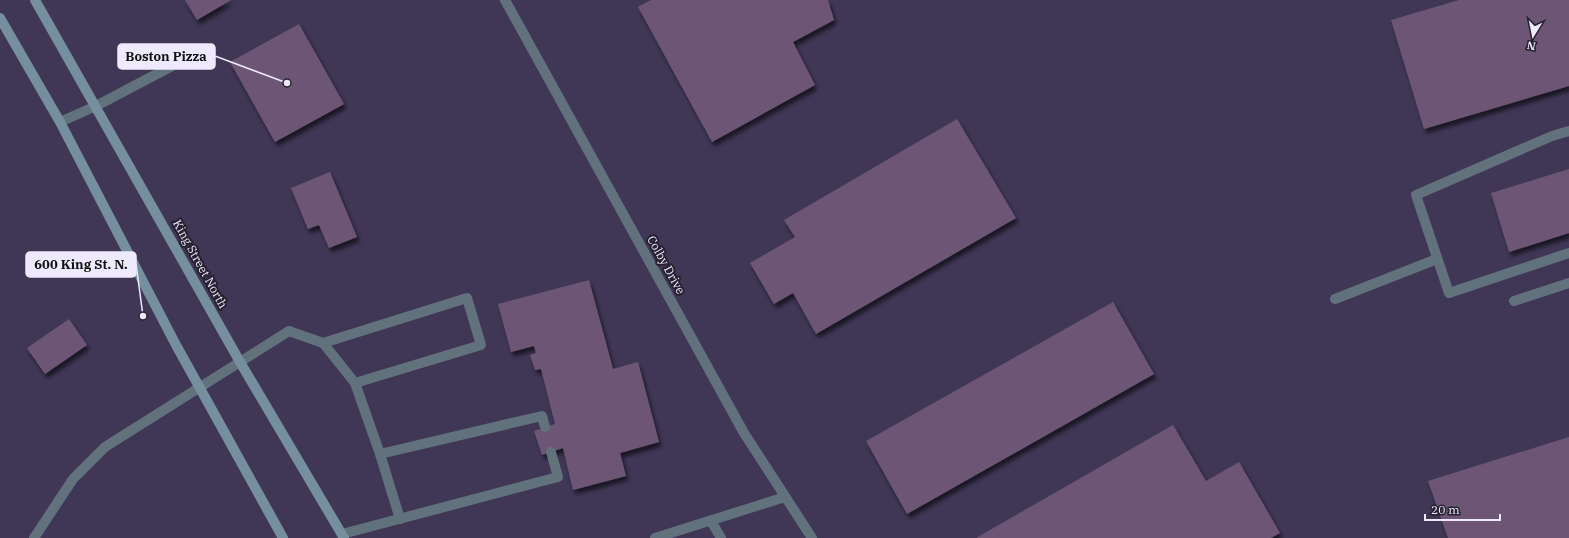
<svg xmlns="http://www.w3.org/2000/svg" width="1569" height="538" font-family="'IBM Plex Serif',serif">
<style>
.building{fill:#6d5675;filter:url(#shadow)}
.lines{fill:none;stroke-linecap:round;stroke-linejoin:round}
.service{stroke:#62727c;stroke-width:10}
.minor{stroke:#62727c;stroke-width:10}
.secondary{stroke:#768f9f;stroke-width:10}
.labels{text-anchor:middle;stroke-width:4;stroke-linejoin:round;paint-order:stroke}
.street-label{font-size:12px;fill:#eee9fd;stroke:#252130}
.leader{fill:none;stroke:#eee9fd;stroke-width:1.5}
.callout-dot{fill:#eee9fd;stroke:#252130;stroke-width:1.5}
.callout{fill:#eee9fd;stroke:#eee9fd;stroke-width:1.5}
.callout-label{font-size:13px;text-anchor:middle;font-weight:bold;fill:#111}
</style>
<defs>
<filter id="shadow"><feDropShadow dx="2.5" dy="4.5" stdDeviation="2" flood-color="#0009"/></filter>
</defs>
<rect width="100%" height="100%" fill="#403757"/>
<g class="building">
<path d="M185,0H231L197,20Z"/>
<path d="M651,0H828L834,20L793,42L815,85L712,142L638,7Z"/>
<path d="M1459,0H1569V86L1424,129L1391,20Z"/>
<path d="M299,24L344,104L275,142L230,62Z"/>
<path d="M957,119L1016,218L816,334L793,293L774,304L750,263L795,237L784,220Z"/>
<path d="M1569,169V233L1509,252L1491,193Z"/>
<path d="M330,172L357,237L329,248L319,225L308,229L291,188Z"/>
<path d="M589,280L613,369L638,362L659,442L620,453L626,476L573,490L563,448L542,455L534,431L555,424L541,369L535,370L530,355L536,353L534,346L511,352L498,304Z"/>
<path d="M1113,302L1154,374L907,514L866,441Z"/>
<path d="M69,319L87,345L45,374L27,348Z"/>
<path d="M1173,425L1206,481L1239,462L1280,533L1271,538H976Z"/>
<path d="M1569,437V538H1448L1428,481Z"/>
</g>
<g class="lines">
<g class="service">
<path d="M60,122L96,106L172,66"/>
<path d="M1569,131L1552,136L1416,195L1449,293L1569,253"/>
<path d="M1335,299L1437,259"/>
<path d="M1514,301L1569,283"/>
<path d="M355,383L323,343L467,298L481,345L355,383L380,454"/>
<path d="M400,519L380,454L542,416L545,427"/>
<path d="M711,521L721,538"/>
<path d="M342,534L558,477L551,452"/>
<path d="M34,538L73,479L105,447L289,331L323,343"/>
<path d="M655,538L785,497"/>
</g>
<path class="minor" d="M505,0L744,433L812,538"/>
<g class="secondary">
<path d="M35,0L240,362L344,538"/>
<path d="M0,18L60,122L176,345L283,538"/>
</g>
</g>
<g class="labels">
<g class="street-label">
<text transform="translate(200 264) rotate(61)" y="4">King Street North</text>
<text transform="translate(666 265) rotate(61)" y="4">Colby Drive</text>
</g>
</g>
<path class="leader" d="M287 83L215 56M143 316L136 264"/>
<g class="callout-dot">
<circle cx="287" cy="83" r="4"/>
<circle cx="143" cy="316" r="4"/>
</g>
<g class="callout">
<rect x="118" y="44" width="97" height="25" rx="4"/>
<rect x="26" y="252" width="110" height="25" rx="4"/>
</g>
<g class="callout-label">
<text x="166" y="61">Boston Pizza</text>
<text x="81" y="269">600 King St. N.</text>
</g>
<g transform="translate(1533 36) rotate(190)" stroke="#252130" stroke-width="3" paint-order="stroke">
<path d="M0-3L7 15L0 10L-7 15Z" fill="#eee9fd"/>
<text y="-6" font-size="11" font-weight="bold" text-anchor="middle" fill="#eee9fd">N</text>
</g>
<path d="M1425 514v6h75v-6" fill="none" stroke="#eee9fd" stroke-width="2"/>
<text x="1431" y="514" font-size="12" fill="#eee9fd" stroke="#252130" stroke-width="3" paint-order="stroke">20 m</text>
</svg>
